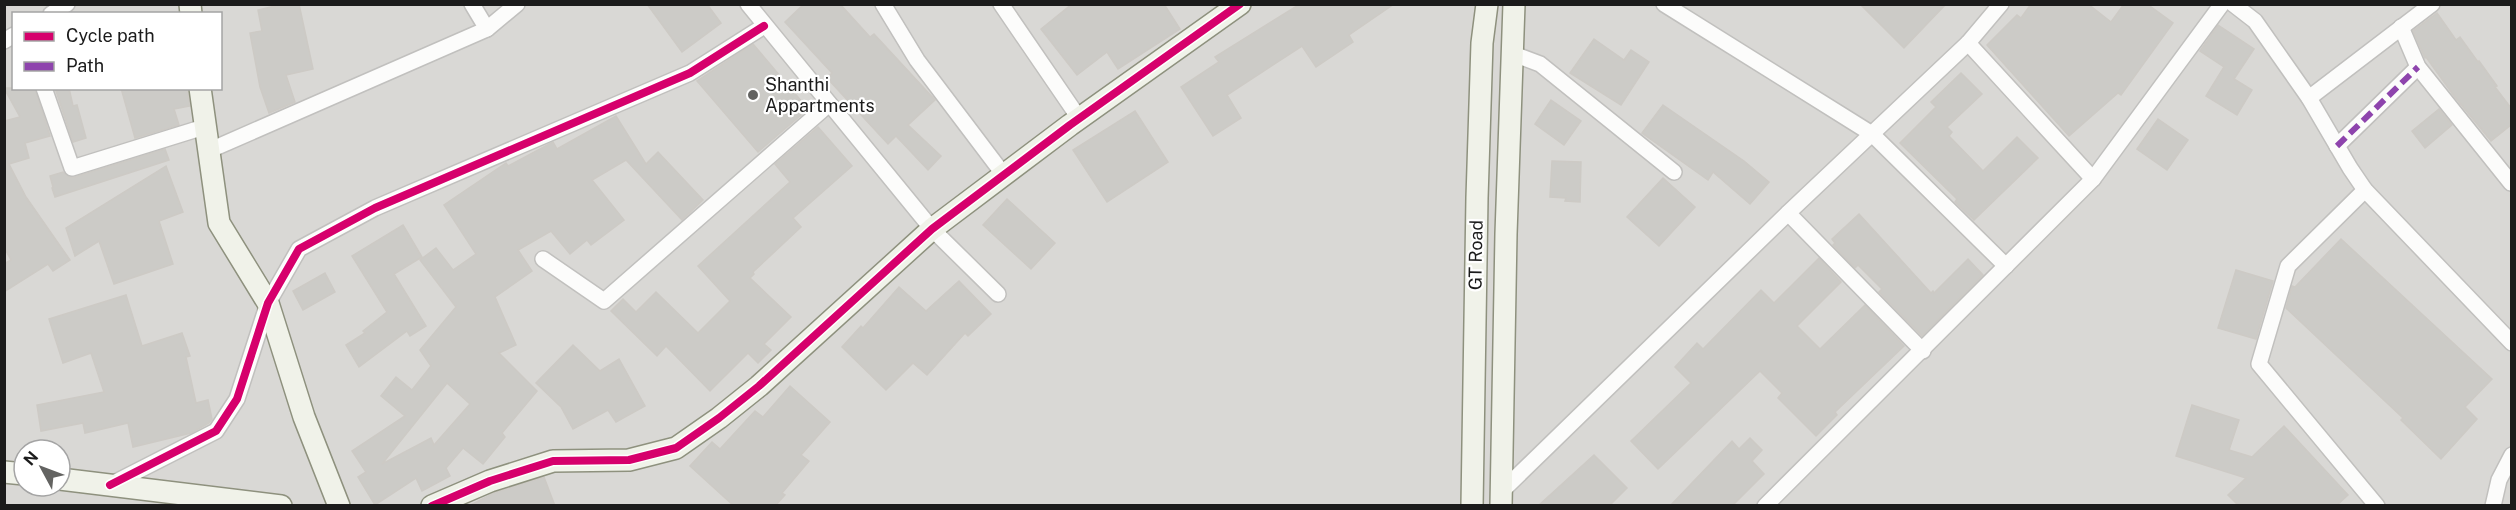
<svg xmlns="http://www.w3.org/2000/svg" width="2516" height="510" font-family="'Public Sans',sans-serif">
<style>
.residential{fill:#d9d8d5;fill-rule:evenodd}
.building{fill:#cccbc7;stroke:#cdcac5;stroke-width:1.5;fill-rule:evenodd}
.lines{fill:none;stroke-linecap:round;stroke-linejoin:round}
.street-casing{stroke:#c1c0be;stroke-width:18}
.secondary-casing{stroke:#8e917e;stroke-width:24}
.street{stroke:#fcfcfb;stroke-width:15}
.secondary{stroke:#f0f2e9;stroke-width:21}
.quiet{stroke:#8e44ad;stroke-width:6;stroke-dasharray:12 6;stroke-linecap:butt}
.cycleway-casing{stroke:#fff;stroke-width:11}
.cycleway{stroke:#d6006c;stroke-width:8}
.poi-dot{fill:#636361;stroke:#fff;stroke-width:2}
.labels{text-anchor:middle;stroke-width:4.5;stroke-linejoin:round;paint-order:stroke}
.poi-label{font-size:18px;fill:#1b1b1b;stroke:#fff;text-anchor:start}
.street-label{font-size:18px;fill:#1b1b1b;stroke:#fff}
</style>
<rect width="100%" height="100%" fill="#eae9e4"/>
<path class="residential" d="M5,5H2511V505H5ZM14,14H220V88H14ZM24,450H60V486H24Z"/>
<g class="building">
<path d="M283,4H299L313,69L286,75L295,102L269,113L260,87L250,33L262,31L258,10Z"/>
<path d="M647,4H707L721,23L682,52Z"/>
<path d="M804,4H840L870,37L874,34L935,100L908,125L941,156L928,170L896,136L888,144L827,78L832,73L785,22Z"/>
<path d="M1072,4H1164L1180,29L1118,69L1107,52L1077,75L1041,29Z"/>
<path d="M1300,4H1394L1349,35L1353,42L1316,67L1302,46L1227,95L1241,118L1213,136L1181,87L1219,62L1215,57Z"/>
<path d="M1860,4H1946L1904,48Z"/>
<path d="M2031,4H2088L2111,22L2124,4H2147L2173,23L2121,95L2118,93L2069,136L1987,45L2017,15L2021,18Z"/>
<path d="M2437,13L2456,40L2460,37L2478,62L2479,61L2497,86L2495,87L2511,108V125L2491,141L2454,96L2426,57L2425,58L2413,31Z"/>
<path d="M2218,25L2254,49L2234,79L2252,90L2237,115L2206,96L2224,67L2200,51Z"/>
<path d="M1594,39L1624,60L1631,50L1649,62L1621,105L1570,73Z"/>
<path d="M753,44L808,109L758,152L697,81Z"/>
<path d="M1961,73L1982,94L1947,127L1952,132L1949,136L1983,171L2017,137L2038,158L1974,220L1955,202L1957,199L1900,143L1936,107L1931,102Z"/>
<path d="M4,88H35L50,136L25,143L29,158L9,164L26,197L70,260L53,271L48,264L4,292V264L11,260L4,247V121L20,117Z"/>
<path d="M55,88H69L73,106L77,105L86,138L73,142Z"/>
<path d="M121,88H187L190,106L174,109L179,125L135,138Z"/>
<path d="M1551,100L1581,121L1564,145L1535,124Z"/>
<path d="M1663,105L1744,161L1769,182L1750,204L1713,172L1708,180L1642,133Z"/>
<path d="M2439,109L2452,125L2425,148L2412,131Z"/>
<path d="M1135,111L1168,162L1107,202L1073,150Z"/>
<path d="M616,116L646,164L658,152L703,200L682,220L626,160L592,180L624,220L591,245L587,240L570,254L551,231L518,250L532,271L495,297L516,345L499,353L537,391L502,433L505,437L483,464L463,448L446,468L450,476L422,491L416,478L375,505L358,477L366,472L352,451L405,416L381,396L396,377L412,390L431,366L420,350L456,307L420,260L436,248L453,270L476,254L444,205L506,163L508,166L553,142L557,149ZM447,383L470,404L434,445L431,438L382,464Z"/>
<path d="M2158,119L2188,140L2167,170L2137,149Z"/>
<path d="M818,127L852,166L793,218L801,227L753,272L754,274L750,278L791,317L764,344L771,350L758,363L748,353L710,391L666,346L657,356L611,311L623,299L636,312L656,292L698,333L730,301L698,266L790,182L775,164Z"/>
<path d="M165,149L169,160L55,197L52,188L53,187L50,176L63,172L69,177H75Z"/>
<path d="M1552,161L1581,162L1580,202L1565,201L1566,198L1550,197Z"/>
<path d="M166,166L183,212L159,221L173,264L114,284L99,241L75,256L66,228Z"/>
<path d="M1663,178L1695,207L1659,246L1627,217Z"/>
<path d="M1007,199L1055,243L1031,269L983,225Z"/>
<path d="M1859,214L1931,293L1933,291L1934,293L1968,259L1983,275L1922,336L1879,292L1882,289L1858,265L1855,268L1833,245L1835,243L1832,239Z"/>
<path d="M403,225L422,257L394,274L426,326L410,336L407,331L359,367L346,345L365,333L363,331L387,312L352,256Z"/>
<path d="M2341,239L2492,379L2465,407L2477,419L2441,459L2401,420L2403,418L2286,308L2292,286L2295,287Z"/>
<path d="M1819,258L1841,282L1797,326L1820,349L1865,305L1904,346L1835,412L1837,415L1816,436L1778,398L1782,393L1760,371L1658,469L1631,441L1691,383L1675,367L1697,343L1703,349L1761,290L1774,303Z"/>
<path d="M2236,270L2273,281L2256,339L2218,328Z"/>
<path d="M325,273L335,292L303,310L293,291Z"/>
<path d="M959,281L991,314L968,336L965,333L927,375L913,363L886,390L842,347L861,326L863,328L899,287L926,311Z"/>
<path d="M126,295L142,346L182,333L190,356L186,357L196,403L208,400L212,419L209,423L191,433L133,447L128,423L85,433L83,423L41,431L37,405L104,392L91,353L63,363L49,319Z"/>
<path d="M573,345L600,371L619,359L645,406L616,422L608,410L573,429L561,407L536,383Z"/>
<path d="M790,386L830,422L801,455L809,461L782,493L785,495L775,506H734L690,466L712,442L720,449L755,411L763,417Z"/>
<path d="M2192,405L2239,420L2229,450L2252,457L2284,426L2348,495L2336,506H2239L2228,495L2246,478L2176,456Z"/>
<path d="M1750,438L1762,450L1752,461L1764,474L1732,506H1670L1732,441L1739,449Z"/>
<path d="M1594,455L1627,488L1609,506H1538Z"/>
<path d="M544,477L555,506H469L494,493Z"/>
</g>
<g class="lines">
<defs>
<g id="street">
<path d="M748,4L932,229L998,294"/>
<path d="M883,4L917,60L1004,175"/>
<path d="M1001,4L1079,118"/>
<path d="M1664,4L1872,134L2006,266"/>
<path d="M2233,4L2255,21L2309,98L2350,168L2365,190L2512,343"/>
<path d="M51,14L67,4"/>
<path d="M2401,27L2418,67L2511,183"/>
<path d="M487,29L517,4"/>
<path d="M4,41L14,35"/>
<path d="M1968,43L2093,179"/>
<path d="M1511,53L1540,64L1674,172"/>
<path d="M44,88L72,168L204,127"/>
<path d="M2309,98L2432,4"/>
<path d="M2337,146L2418,67"/>
<path d="M208,151L487,29L472,4"/>
<path d="M2365,190L2288,266L2259,364L2377,506"/>
<path d="M1788,213L1923,351"/>
<path d="M543,259L604,301L829,104"/>
<path d="M110,485L216,431L237,399L268,303L299,249L375,208L690,73L764,26"/>
<path d="M1502,491L1788,213L1968,43L2001,4"/>
<path d="M1765,506L2093,179L2222,4"/>
<path d="M2493,506L2499,480L2512,455"/>
</g>
<g id="secondary">
<path d="M190,4L191,14"/>
<path d="M200,88L219,223L268,303L304,417L339,506"/>
<path d="M4,472L24,474"/>
<path d="M60,479L281,506"/>
<path d="M432,506L490,481L553,461L629,460L676,448L719,418L759,386L932,229L1070,125L1240,4"/>
<path d="M1472,506L1477,198L1482,43L1487,4"/>
<path d="M1501,506L1506,234L1514,4"/>
</g>
</defs>
<use href="#street" class="street-casing"/>
<use href="#secondary" class="secondary-casing"/>
<use href="#street" class="street"/>
<use href="#secondary" class="secondary"/>
<path class="quiet" d="M2337,146L2418,67"/>
<defs>
<g id="cycleway">
<path d="M110,485L216,431L237,399L268,303L299,249L375,208L690,73L764,26"/>
<path d="M432,506L490,481L553,461L629,460L676,448L719,418L759,386L932,229L1070,125L1240,4"/>
</g>
</defs>
<use href="#cycleway" class="cycleway-casing"/>
<use href="#cycleway" class="cycleway"/>
</g>
<circle class="poi-dot" cx="753" cy="95" r="6"/>
<g class="labels">
<g class="poi-label">
<text x="765" y="91">Shanthi<tspan x="765" dy="21">Appartments</tspan></text>
</g>
<g class="street-label">
<text transform="translate(1476 255) rotate(-89)" y="6">GT Road</text>
</g>
</g>
<rect width="2516" height="510" fill="none" stroke="#1b1b1b" stroke-width="12"/>
<rect x="12" y="12" width="210" height="78" fill="#ffffff" stroke="#a4a4a4" stroke-width="1.5"/>
<rect x="24" y="32" width="30" height="9" fill="#d6006c" stroke="#a4a4a4" stroke-width="1.5"/>
<text x="66" y="42" font-size="18" fill="#1b1b1b">Cycle path</text>
<rect x="24" y="62" width="30" height="9" fill="#8e44ad" stroke="#a4a4a4" stroke-width="1.5"/>
<text x="66" y="72" font-size="18" fill="#1b1b1b">Path</text>
<g transform="translate(42 468) rotate(311)"><circle r="28" fill="#ffffff" stroke="#a4a4a4" stroke-width="1.5"/>
<path d="M0-4.5L10 22L0 15L-10 22Z" fill="#636361"/>
<text y="-9" font-size="16" font-weight="bold" text-anchor="middle" fill="#1b1b1b">N</text>
</g>
</svg>
